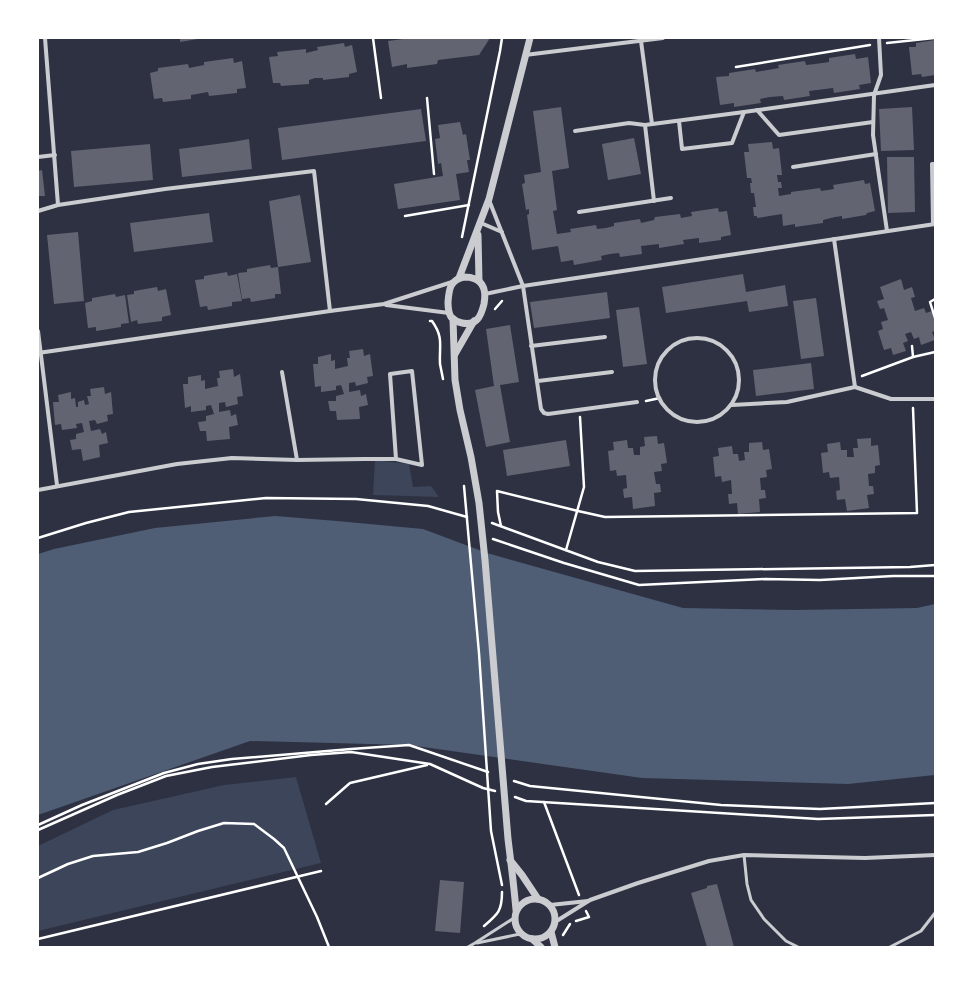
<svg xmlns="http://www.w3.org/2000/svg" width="973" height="985" font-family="'PT Sans Narrow',sans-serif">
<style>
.green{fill:#3c4559}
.water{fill:#4f5d75}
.building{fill:#626471}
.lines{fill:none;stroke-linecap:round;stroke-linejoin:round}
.path{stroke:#fff;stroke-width:2.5}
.service{stroke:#caccd0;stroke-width:3}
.minor{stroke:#caccd0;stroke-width:4}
.tertiary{stroke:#caccd0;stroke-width:7}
</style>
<rect width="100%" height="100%" fill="#2d3142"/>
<g class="green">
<path d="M375,460L409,464L413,487L431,486L439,497L373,495Z"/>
<path d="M296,777L321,863L38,931V846L113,810L224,785Z"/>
</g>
<path class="water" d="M275,516L337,521L423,529L487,553L683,608L795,610L917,608L935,604V775L848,784L642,778L409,745L250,741L38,815V554L54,549L155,528Z"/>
<g class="building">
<path d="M180,38H198V39L180,42Z"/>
<path d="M403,38H490L479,55L438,60L437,64L407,68V64L392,67L388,41L403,39Z"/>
<path d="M935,40V75L922,77L921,74L912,75L909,47H916V43Z"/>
<path d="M344,43L345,47L352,45L357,72L349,74V77L323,80V78H315L309,80V84L281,86L280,83H273L269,57L278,56L277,52L306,49V53L318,50L317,47Z"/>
<path d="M855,54L856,59L868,57L871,83L859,85L860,89L834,93L833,88L809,91L810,96L784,100L783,96L770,97L760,99L761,103L734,107V103L720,105L716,77L729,76V73L755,69L756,72L779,68L778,65L805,61L806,65L815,64L829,62V58Z"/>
<path d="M233,58L234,63L242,61L246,88L237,89V93L209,96L208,92L191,95V99L163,102L162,98L154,99L150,73L158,71V68L188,64L189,68L204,65V62Z"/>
<path d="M561,107L569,168L552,171L557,210L553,211L557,234L571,232L570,229L596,225L597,229L606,228L614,226V223L640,219L641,223L654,220L655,217L680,214L681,218L692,216L691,212L718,208L719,212L727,211L731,235L721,237V240L699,243V238L683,240L684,244L659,248V244L641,246L642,254L620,257L619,253L610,254L601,256L602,260L574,265L573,260L561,262L558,246L532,250L527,215L529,214V209L526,210L522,184L525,183L524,175L541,172L533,111Z"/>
<path d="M912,107L914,150L881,151L879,109Z"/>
<path d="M421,109L426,141L282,160L278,128Z"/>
<path d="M460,122L463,135L466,134L470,160H467L469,172L456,174L460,200L398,209L394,184L443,176L441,163L438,164L435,139L440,138L438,125Z"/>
<path d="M634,138L641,174L608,180L602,144Z"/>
<path d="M249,139L252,169L182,177L179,149L232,142Z"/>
<path d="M772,142L773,149L779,148L782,175H777L778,182H781L782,188H778L779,196L791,194V192L820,188L821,191L834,189L833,185L864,180L865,184L870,183L875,211L867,213L866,215L842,219V216L835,217L823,220V223L795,227V224L783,226L782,214L757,218V216H754L753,207H756L754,193H751L750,183H752L751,178H747L744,152H749L748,144Z"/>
<path d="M150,144L153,180L74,187L71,151Z"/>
<path d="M887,157H914L915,212L888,213Z"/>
<path d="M42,170L45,196H38V171Z"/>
<path d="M300,195L311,262L278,267L281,294H275V298L251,302L250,298L242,299L238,273L247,272V269L270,265L271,268L278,267L269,201Z"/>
<path d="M209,213L213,242L134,252L130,223Z"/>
<path d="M78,232L84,301L54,304L47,235Z"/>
<path d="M227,272L228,276L237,274L242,301L232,302V306L208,310L207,306L200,307L195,280L204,279V276Z"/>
<path d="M743,274L746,292L785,285L788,306L749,312L747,301L666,313L662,287Z"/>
<path d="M901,279L904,290L912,287L915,297L911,298L915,311L924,308L926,313L932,311L935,321V331L932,332L935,340L921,345L919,337L914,339L911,332L905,334L908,341L903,343L906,351L893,355L891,348L884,350L878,331L883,329L881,322L888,320L884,308L880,309L877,301L884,299L880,287Z"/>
<path d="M157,287L158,291L166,289L171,315L162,317V321L138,324L137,320L131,322L127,295L134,294V291Z"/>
<path d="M607,292L610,318L534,328L530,302Z"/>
<path d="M115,294L116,297L125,295L129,323L121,324V327L96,331V327L88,328L85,303L92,301V298Z"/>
<path d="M816,298L824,356L801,359L793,301Z"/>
<path d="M639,307L647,364L623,367L616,310Z"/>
<path d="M510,325L519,382L500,385L510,442L486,447L475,390L494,386L486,329Z"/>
<path d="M363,349L364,356L370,354L373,376L367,377L368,383L356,386L355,382L349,383V392L360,390L361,396L366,394L368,405L359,407L360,419L337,420L336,411H330L328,401H336V396L344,394L341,385L336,386V390L321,392V386L315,387L313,364H318V357L331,354V361L335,360V369L348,366L347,358H350L349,351Z"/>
<path d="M811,363L814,389L756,396L753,370Z"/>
<path d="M233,369L234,377L240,374L243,396L237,397L238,404L226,407L225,402L219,403V412L230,410L231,416L236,414L238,425L229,427L230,439L207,441L206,431H200L198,422L206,421V416L214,414L211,405L206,406V410L191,412V406L185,408L183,384H188V377L201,375V381L205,380V389L218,386L217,378H220L219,371Z"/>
<path d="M104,387L105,394L111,392L113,414L107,415L108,421L97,424L95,420L89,421L91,431L100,429L102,434L106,432L108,443L99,445L100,457L83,461L81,449L72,450L70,440L76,439V434L84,432L82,423L76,424L77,428L62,430L61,424L55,425L53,402H59L58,395L71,392V399L75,398L76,407H78V402L84,400L85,405L89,404L87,396H91L90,389Z"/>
<path d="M657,436L658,444L664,443L667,463L661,464L662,471L654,472L656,484H660L661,492L654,493L655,506L633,509L632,497L624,498L623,489L627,488L626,475L617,476L616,470L610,471L608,451L614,450L613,442L627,440L628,448H633L634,455H640V447L645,446L644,437Z"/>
<path d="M871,438V446L878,445L880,465L875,466V473L868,474L869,486H873L874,494L867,495L869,508L847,511L845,499L837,500L836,491L840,490L839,477L830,478L829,472L823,473L821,453L828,452L827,444L840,442L841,450H847V457H854L853,448H858L857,439Z"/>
<path d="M566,440L570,466L507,476L503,450Z"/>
<path d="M762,442L763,450L769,449L772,469L766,470L767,477L760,478L761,490H765L766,498L759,499L760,512L738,514L737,503L729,504L728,494H732L731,480L722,482L721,476L715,477L713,457L719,456L718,448L732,446L733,454H738L739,461L745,460L744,452H749V443Z"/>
<path d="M440,880L464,882L460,933L435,931Z"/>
<path d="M717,884L734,947H707L691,893L707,888V886Z"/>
</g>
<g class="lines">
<g class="path">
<path d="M373,38L381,98"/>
<path d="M887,43L934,38"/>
<path d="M736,67L870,45"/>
<path d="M427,98L434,174"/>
<path d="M405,216L469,205"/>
<path d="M462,237L500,51L502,38"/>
<path d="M935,299L930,302L935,318"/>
<path d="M495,309L502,301"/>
<path d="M430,321H432C444,338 439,345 440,364C441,369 442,374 443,379"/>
<path d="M913,357L935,352"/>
<path d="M862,376L913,357L912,346"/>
<path d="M646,401L660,398"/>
<path d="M464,486L479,653L491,831L502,885"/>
<path d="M492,523L598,562L635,571L910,567L935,565"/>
<path d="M501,526L498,512L497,491L578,511L605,517L917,513L913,408"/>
<path d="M38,538L86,523L129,512L266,498L356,499L428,506L467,517"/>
<path d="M493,539L564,563L639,585L765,579L820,580L893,576H935"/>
<path d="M566,550L584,487L580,417"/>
<path d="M514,781L530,786L721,805L820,809L935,803"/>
<path d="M515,797L526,801L818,819L935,815"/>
<path d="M544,802L579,895"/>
<path d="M326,804L350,783L427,765"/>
<path d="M38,825L82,805L164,773L198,764L232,759L351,749L409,745L488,772"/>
<path d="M38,830L117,795L166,776L212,767L311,755L351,752L430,764L483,788L495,791"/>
<path d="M38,878L68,864L93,856L138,852L167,843L198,831L224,823L254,824L274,839L284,848L317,917L329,947"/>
<path d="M576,921L589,917L586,911"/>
<path d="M484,926C498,914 502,911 502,892"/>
<path d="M563,935L570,924"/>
<path d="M38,939L321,871"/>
</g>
<g class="service">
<path d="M744,855L747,884L751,900L764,919L786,941L798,947"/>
<path d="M477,943L520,934"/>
<path d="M468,947L475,943L514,918"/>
<path d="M890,947L921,931L935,913"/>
</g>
<g class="minor">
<path d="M45,38L58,205"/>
<path d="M879,38L881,75L874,95L873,135L887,231"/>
<path d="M641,41L652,124"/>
<path d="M525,55L663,38"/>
<path d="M757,110L779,135L873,122"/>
<path d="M679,121L682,149L732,143L744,112"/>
<path d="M645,125L744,112L935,85"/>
<path d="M575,131L629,123L645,125L654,201"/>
<path d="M38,157L55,155"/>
<path d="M793,167L876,154"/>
<path d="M489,200L523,286L541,409L544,413L548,414L637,402"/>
<path d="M38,211L58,205L165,189L314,171L330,311"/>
<path d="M579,212L671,198"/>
<path d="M481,223L502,232"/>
<path d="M933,224L932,164H935"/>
<path d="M834,239L855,387"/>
<path d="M485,294L523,286L935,224"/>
<path d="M386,305L449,313"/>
<path d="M38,331L57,485"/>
<circle cx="697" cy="380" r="42"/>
<path d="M531,346L605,337"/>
<path d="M38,353L330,311L384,304L452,282"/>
<path d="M282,372L297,460"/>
<path d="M538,381L612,372"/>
<path d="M732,405L787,402L855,387L891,399H935"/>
<path d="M38,490L177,464L232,458L297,460L364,459H396L390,374L412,371L422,465L396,459"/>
<path d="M550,905L588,901"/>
<path d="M555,922L590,900L638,883L709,861L744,855L865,858L935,855"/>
</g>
<g class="tertiary">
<path d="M478,235L479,281"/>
<path d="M464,277C482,277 487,288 484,304C481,316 477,326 462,323C457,322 454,320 451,317C448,312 448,307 448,302C449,289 450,280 464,277Z"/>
<path d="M459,278L489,199L530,38"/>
<path d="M453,319L455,380L460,410L471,457L479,503L485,560L508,839C511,863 514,886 516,910"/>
<path d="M455,354L474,321"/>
<path d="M510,860L522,875L538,899"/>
<circle cx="535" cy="919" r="20"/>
<path d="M551,932L555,947"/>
<path d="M532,939L541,947"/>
</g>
</g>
<rect width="973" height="985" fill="none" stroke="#ffffff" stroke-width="78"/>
</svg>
